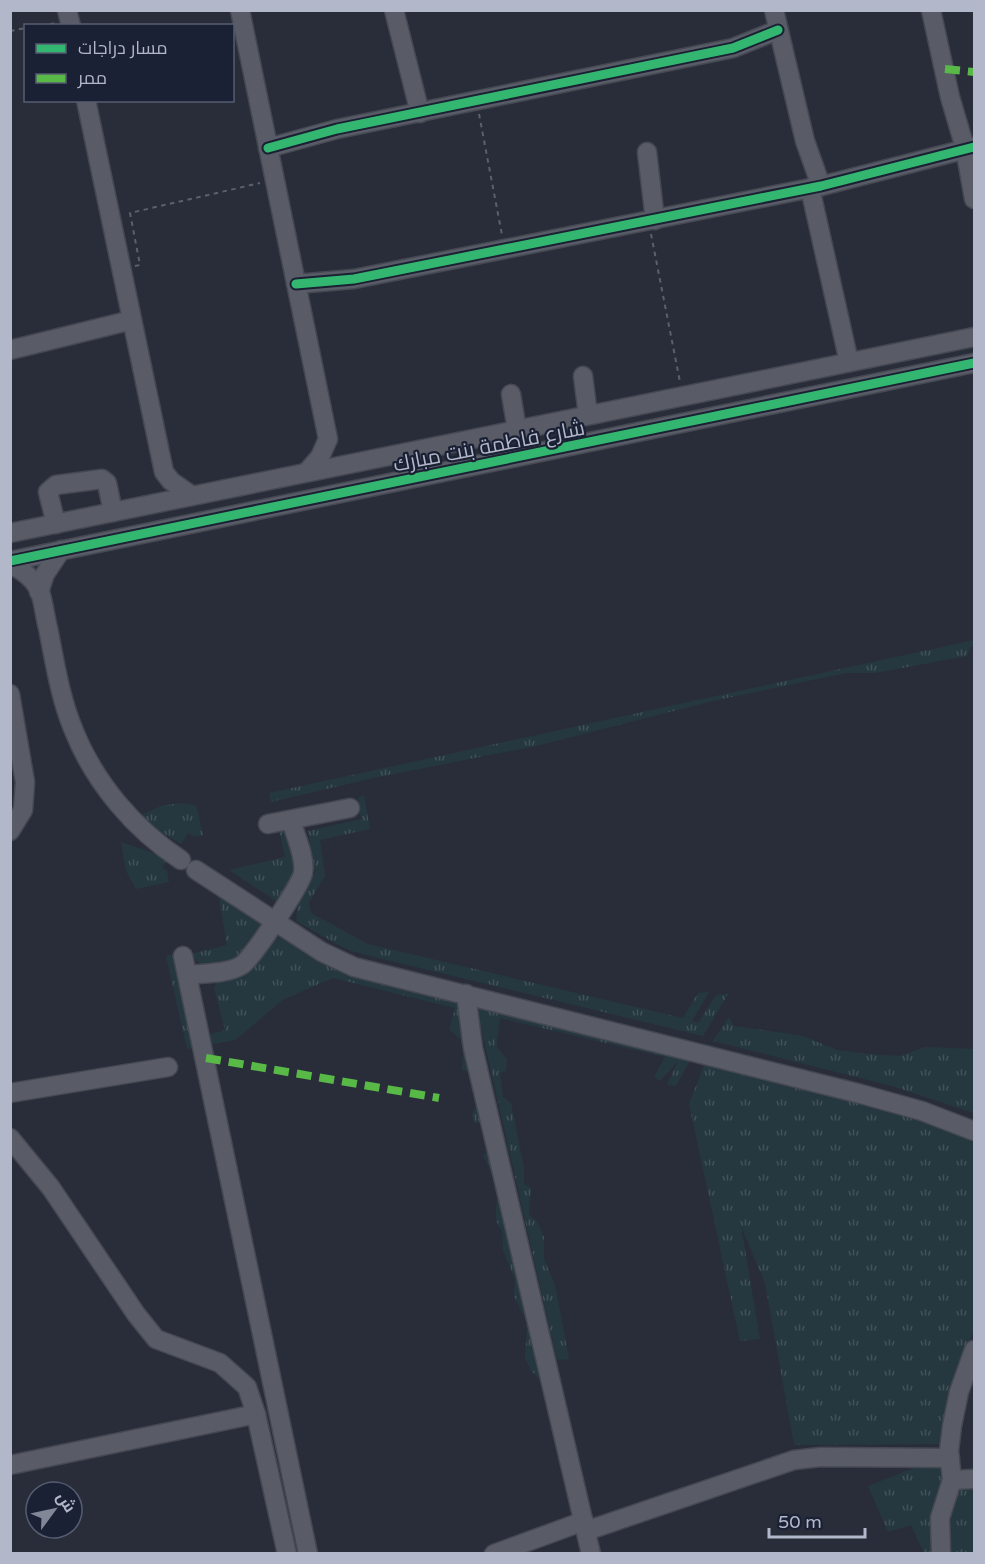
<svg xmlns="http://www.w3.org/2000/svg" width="985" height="1564" font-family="'Varela Round',Cairo,sans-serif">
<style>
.park{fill:url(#park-tufts)}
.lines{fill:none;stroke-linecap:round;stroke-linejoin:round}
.minor-casing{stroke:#454852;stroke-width:21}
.path{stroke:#5c606a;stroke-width:2;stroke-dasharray:4.5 4.5;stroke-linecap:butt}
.minor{stroke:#595c66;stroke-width:18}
.quiet{stroke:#58b947;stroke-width:8;stroke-dasharray:15 8;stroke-linecap:butt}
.cycleway-casing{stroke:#1b2134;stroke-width:13}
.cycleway{stroke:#33b770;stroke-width:9}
.labels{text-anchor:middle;stroke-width:4.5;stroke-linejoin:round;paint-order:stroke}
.street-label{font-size:21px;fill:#b2b7ca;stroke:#1b2134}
</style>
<defs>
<pattern id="park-tufts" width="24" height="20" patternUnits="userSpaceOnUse" patternTransform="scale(1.5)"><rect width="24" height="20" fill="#25373f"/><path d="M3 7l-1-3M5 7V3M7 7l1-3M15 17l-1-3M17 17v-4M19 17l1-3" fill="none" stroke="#425259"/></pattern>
</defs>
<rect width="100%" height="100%" fill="#282d39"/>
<g class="park">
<path d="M974,640V646H971L967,656L875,673H846L717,700L536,746L378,777L271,802L269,793Z"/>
<path d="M364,795L370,829L320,840L325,876L309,902L311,913L368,944L683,1018L698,993L709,992L692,1021L698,1023L716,995L728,994L703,1036L362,954L342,947L296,921L298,902L315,872L308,831L361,819L358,798Z"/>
<path d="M179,803L196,805L203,835L194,837L188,833L181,844L137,817L161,806Z"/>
<path d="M278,826L292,831L300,867L276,901L229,870L285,857Z"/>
<path d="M121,842L168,858L162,867L167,871L169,882L136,889L126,871Z"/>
<path d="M218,892L264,926L244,956L203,967L191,954L227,945Z"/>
<path d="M288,935L460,997L546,1385L532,1372L525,1359L527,1323L514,1296L515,1279L503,1250L502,1230C491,1219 498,1207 497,1193C495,1181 489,1167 483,1156L488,1149L480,1123H474L472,1114L477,1104L472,1072L462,1070L463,1049L461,1040L449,1029L455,1008L333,978L284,999L235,1040L187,1049L166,956L180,954L197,1038L225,1030L214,988L221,974L256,966L272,940Z"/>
<path d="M475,1001L694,1053L676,1086L667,1085L678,1061L660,1081L654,1077L665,1057L500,1018L496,1046L507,1059L506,1071L500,1073L503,1097L511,1103L524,1168V1184L531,1188L529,1215L537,1221L544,1237V1259L555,1285L569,1359L557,1360Z"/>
<path d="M729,1017L734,1026L803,1036L837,1050L869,1054L900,1056L925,1047L974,1049V1113L892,1086L713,1041Z"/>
<path d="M706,1060L974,1135V1329L953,1383L949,1444L794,1445L765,1283L741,1226L760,1339L740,1341L689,1104Z"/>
<path d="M952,1453L955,1470L974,1468V1553H924L911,1525L888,1532L868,1486Z"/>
</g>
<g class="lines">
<defs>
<g id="minor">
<path d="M67,10L71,26"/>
<path d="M240,10L328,439L320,457L307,472"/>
<path d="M394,10L420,113"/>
<path d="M774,10L805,141L821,186"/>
<path d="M931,10L950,97L965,148L974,199"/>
<path d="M86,100L164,472L171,481L191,495"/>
<path d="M268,148L337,129L733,48L778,30"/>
<path d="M647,152L655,220"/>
<path d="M810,188L849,362"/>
<path d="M296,284L354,279L821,186L974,147"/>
<path d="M10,350L132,320"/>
<path d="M583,376L588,415"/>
<path d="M511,394L517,430"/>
<path d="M56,524L48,492L56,485L102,479L107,483L113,512"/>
<path d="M10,533L974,337"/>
<path d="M10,561L974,363"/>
<path d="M10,564C22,570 35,580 40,592C44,604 45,617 48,628C55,663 60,698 74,731C95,783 134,829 181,860"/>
<path d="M39,592L45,574L61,550"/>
<path d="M10,694L25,782L23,810L10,831"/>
<path d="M268,824L350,808"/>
<path d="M196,870L322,952L354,967L861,1094L922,1111L974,1131"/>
<path d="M183,956L308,1554"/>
<path d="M188,975C204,973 228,974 242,965C251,960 301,885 303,873C306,858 295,835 291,820"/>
<path d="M466,994L473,1048L591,1554"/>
<path d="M10,1093L168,1067"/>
<path d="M10,1138L51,1188L136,1314L156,1339L220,1363L247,1387L256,1414L287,1554"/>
<path d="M10,1465L256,1414"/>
<path d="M952,1480L974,1479"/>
<path d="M586,1531L794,1460L821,1457L950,1458"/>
<path d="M494,1554L584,1521"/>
<path d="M941,1554L940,1518L952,1480L949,1451L952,1426L959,1392L974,1350"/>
</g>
</defs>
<use href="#minor" class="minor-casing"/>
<g class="path">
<path d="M41,26L55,23"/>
<path d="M10,31L26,28"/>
<path d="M479,114L502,235"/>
<path d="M651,234L680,382"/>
<path d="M135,266L140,265L130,213L260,183"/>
</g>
<use href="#minor" class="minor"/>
<g class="quiet">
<path d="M945,69L974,72"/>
<path d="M206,1058L439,1098"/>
</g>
<defs>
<g id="cycleway">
<path d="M268,148L337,129L733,48L778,30"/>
<path d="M296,284L354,279L821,186L974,147"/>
<path d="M10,561L974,363"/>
</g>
</defs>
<use href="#cycleway" class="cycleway-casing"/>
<use href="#cycleway" class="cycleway"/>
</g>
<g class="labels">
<g class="street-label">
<text transform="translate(489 446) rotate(-11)" y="7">شارع فاطمة بنت مبارك</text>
</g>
</g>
<rect width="985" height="1564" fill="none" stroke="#b2b7ca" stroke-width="24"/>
<rect x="24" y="24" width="210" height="78" fill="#1b2134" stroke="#575d70" stroke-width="1.5"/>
<rect x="36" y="44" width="30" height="9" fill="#33b770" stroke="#575d70" stroke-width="1.5"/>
<text x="78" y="54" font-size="18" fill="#b2b7ca">مسار دراجات</text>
<rect x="36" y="74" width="30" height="9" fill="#58b947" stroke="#575d70" stroke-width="1.5"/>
<text x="78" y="84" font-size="18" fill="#b2b7ca">ممر</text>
<g transform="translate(54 1510) rotate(57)"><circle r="28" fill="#1b2134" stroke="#575d70" stroke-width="1.5"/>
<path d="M0-4.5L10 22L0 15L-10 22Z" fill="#828797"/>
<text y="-9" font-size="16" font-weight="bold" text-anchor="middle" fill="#b2b7ca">ش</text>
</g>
<path d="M769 1528v9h96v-9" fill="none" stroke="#b2b7ca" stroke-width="3"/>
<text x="778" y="1528" font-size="18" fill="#b2b7ca" stroke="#1b2134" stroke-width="4.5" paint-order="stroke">50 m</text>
</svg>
